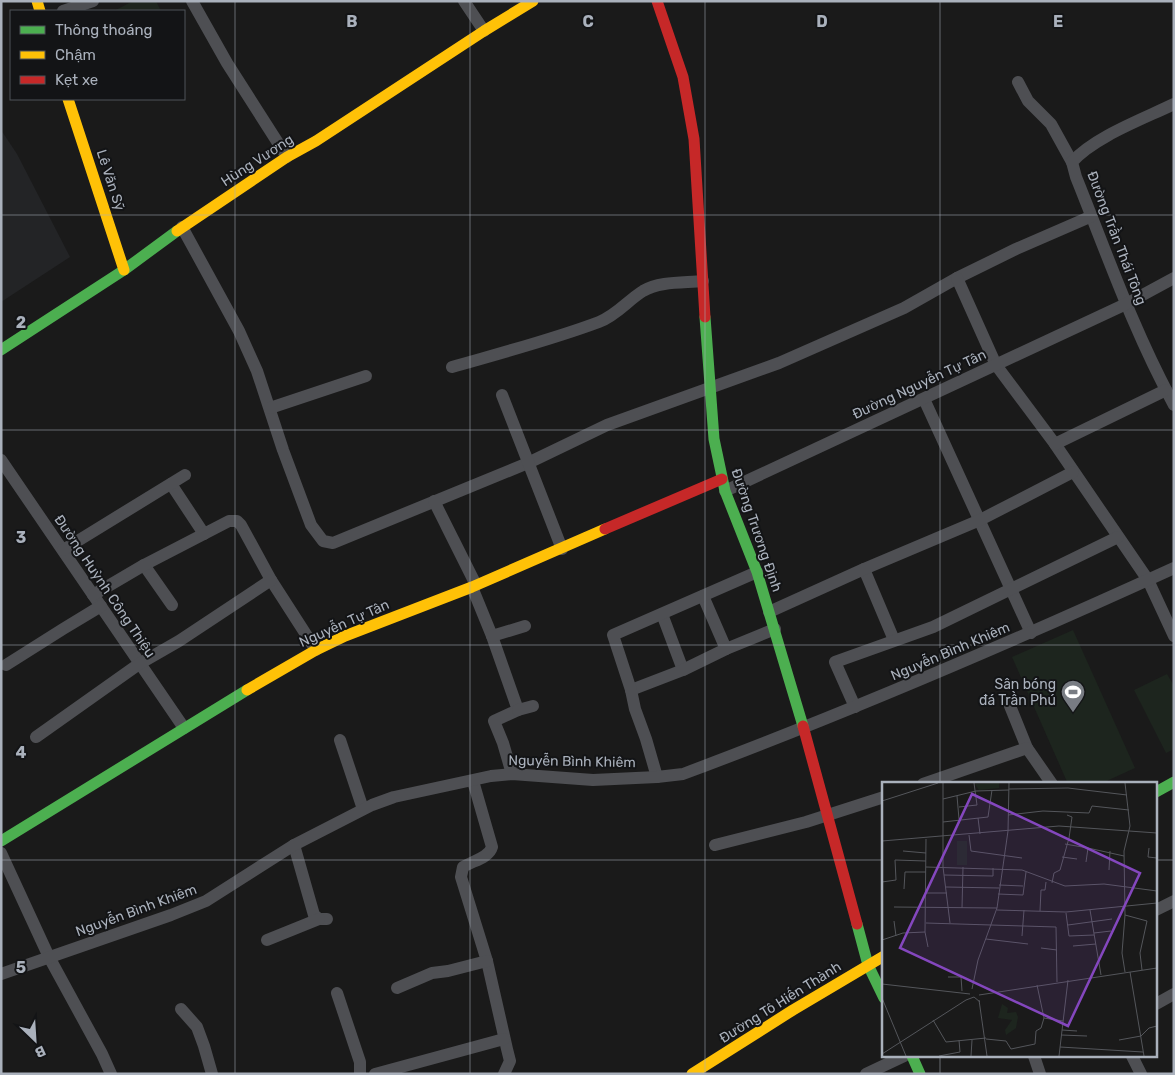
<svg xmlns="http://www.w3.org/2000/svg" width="1175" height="1075" font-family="Rubik,sans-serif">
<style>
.built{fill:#232426}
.green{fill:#1d251e}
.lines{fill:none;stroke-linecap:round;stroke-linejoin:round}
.street{stroke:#4e4f53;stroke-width:12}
.fast{stroke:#4caf50;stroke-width:11}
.slow{stroke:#ffc107;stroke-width:11}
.jam{stroke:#c62828;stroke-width:11}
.grid{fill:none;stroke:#aab1bc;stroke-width:1;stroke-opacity:0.55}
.labels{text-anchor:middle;stroke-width:4;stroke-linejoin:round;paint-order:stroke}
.street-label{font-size:14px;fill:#aab1bc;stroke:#131416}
.poi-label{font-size:14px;fill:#aab1bc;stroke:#131416;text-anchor:end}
.inset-road{fill:none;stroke:#54565b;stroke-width:1}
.view{fill:#8447be;fill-opacity:0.15;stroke:#8447be;stroke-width:2.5}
.inset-edge{fill:none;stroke:#aab1bc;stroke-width:2.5}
.grid-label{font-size:16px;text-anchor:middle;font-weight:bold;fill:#aab1bc;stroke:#131416;stroke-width:4;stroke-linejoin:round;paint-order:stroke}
</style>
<rect width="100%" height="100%" fill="#1a1a1a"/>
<path class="built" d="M1,130L17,154L70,257L1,302Z"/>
<g class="green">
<path d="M133,1H156L161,11H114Z"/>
<path d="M1073,630L1135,768L1100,784H1068L1012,657Z"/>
<path d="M1167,674L1174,686V749L1166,753L1134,690Z"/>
</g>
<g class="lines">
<g class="street">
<path d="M192,1L227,63L287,157"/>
<path d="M464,1L484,31"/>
<path d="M63,11L93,1"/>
<path d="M1018,82L1028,101L1051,124L1072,162"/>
<path d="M1174,104C1143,119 1094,137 1072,162L1076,177C1107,254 1134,332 1174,405"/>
<path d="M182,227L239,331L257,371L283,450L311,525L323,541L333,543L528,463L607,425L779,363L904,308L957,278L1016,249L1092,216"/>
<path d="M957,278L996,365L1055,444L1148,580L1174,636"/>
<path d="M452,367C501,353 551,340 599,322C617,315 627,301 643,291C660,281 684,283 703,281"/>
<path d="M502,395L562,549"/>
<path d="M924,399L1031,633"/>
<path d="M270,408L366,376"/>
<path d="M1055,444L1166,390"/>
<path d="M1,460L184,728"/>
<path d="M171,484L204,534"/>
<path d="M725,491L1126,304L1174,278"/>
<path d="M434,501L476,585"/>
<path d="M63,550L185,475"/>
<path d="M144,565L172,605"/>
<path d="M864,569L894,640"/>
<path d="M472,587L492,636L518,710L494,721L503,743L512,774"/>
<path d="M93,595L144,565L229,521H237L241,525L271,580L316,650"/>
<path d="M703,596L726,649"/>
<path d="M769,612L864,569L980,520L1073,472"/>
<path d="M662,614L683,670"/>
<path d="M492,636L525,626"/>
<path d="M6,665L63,629L101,606"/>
<path d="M631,690L683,670L726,649L775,629"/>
<path d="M1010,706L1027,748"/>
<path d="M855,707L835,662L933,627L1118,537"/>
<path d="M518,710L533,706"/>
<path d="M36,737L139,664L179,641L271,580"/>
<path d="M340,740L363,809"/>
<path d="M657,777L646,739L635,709L631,690L613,635L757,572"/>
<path d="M473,781L492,847C489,858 472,861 463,867L461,877L487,961L507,1049L510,1061L504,1074"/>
<path d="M923,784L1027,748L1052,784"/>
<path d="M294,845L314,915L319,919H327"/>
<path d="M715,845L806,822L884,797"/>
<path d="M1,853L49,957L102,1054L111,1074"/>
<path d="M1156,910L1174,901"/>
<path d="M267,940L319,919"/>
<path d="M1,974L171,915L206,901L294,845L372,805L394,797L491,776L512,774L593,780L657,777L683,774C849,712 1012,642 1174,568"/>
<path d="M397,988L432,973L448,971L487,961"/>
<path d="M337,993L360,1062V1074"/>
<path d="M1156,1004L1174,994"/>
<path d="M181,1009L197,1027L204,1046L212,1074"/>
<path d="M1034,1056L1040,1074"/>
<path d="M1132,1056L1141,1074"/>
<path d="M375,1074L504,1039"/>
<path d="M866,1074L904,1056"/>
</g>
<g class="fast">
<path d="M705,317L714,439L725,491L757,572L803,726"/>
<path d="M1,350L124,270L177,231"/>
<path d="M1156,792L1174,782"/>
<path d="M1,841L247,690"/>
<path d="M857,924L868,965L884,998"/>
<path d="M912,1056L920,1074"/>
</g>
<g class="slow">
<path d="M37,1L40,11"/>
<path d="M68,99L124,270"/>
<path d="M177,231L287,157L316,141L484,31L533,1"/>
<path d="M247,690L316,650L345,636L472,587L605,529"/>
<path d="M692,1074L793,1010L884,956"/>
</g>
<g class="jam">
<path d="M657,1L683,77L694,139L705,317"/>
<path d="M605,529L722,479"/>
<path d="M803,726L857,924"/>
</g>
</g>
<path class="grid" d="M235,1V1074M470,1V1074M705,1V1074M940,1V784M1,215H1174M1,430H1174M1,645H1174M1,860H884M1156,860H1174M940,1056V1074"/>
<defs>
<symbol id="stadium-pin" viewBox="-11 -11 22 30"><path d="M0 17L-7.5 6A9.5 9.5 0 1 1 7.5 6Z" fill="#787c83" stroke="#131416"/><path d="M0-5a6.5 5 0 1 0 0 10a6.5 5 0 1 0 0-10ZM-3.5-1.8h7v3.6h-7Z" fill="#fff"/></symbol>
</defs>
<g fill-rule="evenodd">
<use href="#stadium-pin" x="1059" y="678" width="28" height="38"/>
</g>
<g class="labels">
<g class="street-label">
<text transform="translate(257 160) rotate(-33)" y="5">Hùng Vương</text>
<text transform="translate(111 180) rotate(72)" y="5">Lê Văn Sỹ</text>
<text transform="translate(1117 238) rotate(69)" y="5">Đường Trần Thái Tông</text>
<text transform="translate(919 384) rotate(-25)" y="5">Đường Nguyễn Tự Tân</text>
<text transform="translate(757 530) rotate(71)" y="5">Đường Trương Định</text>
<text transform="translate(105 586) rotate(56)" y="5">Đường Huỳnh Công Thiệu</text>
<text transform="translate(344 623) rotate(-24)" y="5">Nguyễn Tự Tân</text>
<text transform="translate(950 651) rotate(-23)" y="5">Nguyễn Bình Khiêm</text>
<text transform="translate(572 761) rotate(1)" y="5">Nguyễn Bình Khiêm</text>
<text transform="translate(136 910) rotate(-20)" y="5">Nguyễn Bình Khiêm</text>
<text transform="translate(780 1002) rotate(-32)" y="5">Đường Tô Hiến Thành</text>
</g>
<g class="poi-label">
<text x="1056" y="689">Sân bóng<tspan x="1056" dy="16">đá Trần Phú</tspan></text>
</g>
</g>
<g transform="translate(882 782)">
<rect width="275" height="275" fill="#1a1a1a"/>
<path d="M117,1V6L97,8L93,2ZM75,59H85V83H75ZM120,222L126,226L125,231L134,230L136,235L134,246L124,253L123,248L130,238L116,236Z" fill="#1d251e"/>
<path class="inset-road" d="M61,1V85L68,141M243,1L248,44L242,69L243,133L240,171L243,190M127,7L186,6L245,13M75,14L77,37M61,17L94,9L127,8M0,19L56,1M77,25L95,23L92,1M126,33L161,29L207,31L210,24L247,28M96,36L98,52M61,40L106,35L110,8M87,53L89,69L140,76M0,59L177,44L275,51M183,62L206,66M267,66L266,75L275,76M21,69L44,71M180,75L195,77M204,80L206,66L242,74M44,85L140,88L183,104L222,102L275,109M227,88L228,69M62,93L111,94V86M0,100L14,98L13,78L44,79M170,101L172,91L178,88L187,56L190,35L185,33M117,103L141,104M64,105L117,106M22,107L23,90H44M45,111H65M116,112L141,113L144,90M12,125L115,126M80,126L81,85M115,128L184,130L275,121M208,128L219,193M158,129L159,108H163L164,100M184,131L187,154L212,153M243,133L265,139L258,171L260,188M12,139L14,154M44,141L174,145L175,200M186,143L230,137M43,150L46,165M212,151L229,149M140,154L142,128M104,157L146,162M0,158L21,151L43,150L44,57M191,164L214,162M159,166L175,168M248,190L262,274M66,195H79L80,209M0,202L88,212M90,207L96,178L115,126L126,49L127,1M97,213L275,186M0,216L24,274M97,218L105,274M162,236L181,239M51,238L64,260L104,256M180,248L195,249M179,253L205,254M104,257L124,259L129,267L153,262L154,249L159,246L162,236L155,203M237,258L259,254L267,246L275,244M178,265L261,270M0,272L84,218L92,215L98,220M57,274L78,270L77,258M89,274L90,258M177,274L186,198"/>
<path class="view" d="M90,12L258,91L186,244L18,166Z"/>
<rect width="275" height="275" class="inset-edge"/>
</g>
<g class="grid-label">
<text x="352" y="27">B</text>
<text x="588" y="27">C</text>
<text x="822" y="27">D</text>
<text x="1058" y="27">E</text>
<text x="21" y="328">2</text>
<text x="21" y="543">3</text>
<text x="21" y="758">4</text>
<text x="21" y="973">5</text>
</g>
<rect width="1175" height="1075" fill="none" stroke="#aab1bc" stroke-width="5"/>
<rect x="10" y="10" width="175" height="90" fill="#131416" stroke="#4f5358"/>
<rect x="20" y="26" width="25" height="8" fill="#4caf50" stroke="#4f5358"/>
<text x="55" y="35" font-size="15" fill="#aab1bc">Thông thoáng</text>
<rect x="20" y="51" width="25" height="8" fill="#ffc107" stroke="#4f5358"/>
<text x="55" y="60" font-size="15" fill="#aab1bc">Chậm</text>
<rect x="20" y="76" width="25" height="8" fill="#c62828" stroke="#4f5358"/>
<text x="55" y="85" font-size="15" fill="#aab1bc">Kẹt xe</text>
<g transform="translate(35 1040) rotate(155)" stroke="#131416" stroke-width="4" paint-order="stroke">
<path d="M0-4L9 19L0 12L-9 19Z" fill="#aab1bc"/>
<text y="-8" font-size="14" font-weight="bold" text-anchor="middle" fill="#aab1bc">B</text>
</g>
</svg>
